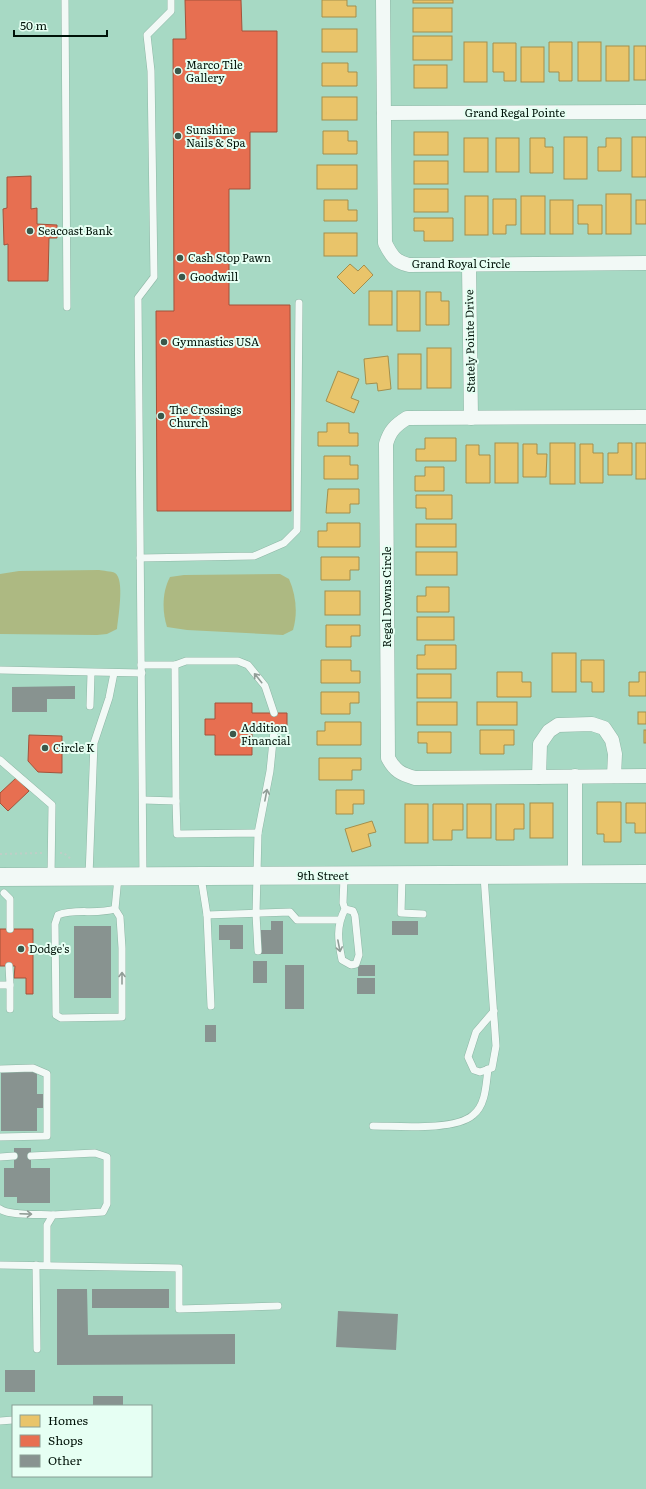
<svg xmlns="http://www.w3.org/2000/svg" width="646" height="1489" font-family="Literata,serif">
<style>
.water{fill:#adb982}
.homes{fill:#e9c46a;stroke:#a38f4d}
.shops{fill:#e76f51;stroke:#a2533b}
.building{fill:#889390}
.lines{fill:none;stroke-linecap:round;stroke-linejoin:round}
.service-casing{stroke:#8eb6a5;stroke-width:8}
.minor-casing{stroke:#8eb6a5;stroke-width:15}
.tertiary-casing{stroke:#8eb6a5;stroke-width:19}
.path{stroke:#bfcec7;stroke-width:2;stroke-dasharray:2 3;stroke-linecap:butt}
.service{stroke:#f2f9f6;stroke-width:7}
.minor{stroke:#f2f9f6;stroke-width:14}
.tertiary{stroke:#f2f9f6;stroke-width:18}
.oneway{stroke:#919d97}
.poi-dot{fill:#3a584a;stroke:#e6fff3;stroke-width:1.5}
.labels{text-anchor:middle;stroke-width:4;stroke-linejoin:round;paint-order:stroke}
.poi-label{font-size:11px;fill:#001208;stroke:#e6fff3;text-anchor:start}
.street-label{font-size:11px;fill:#001208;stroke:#e6fff3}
</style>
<rect width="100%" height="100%" fill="#a7d9c4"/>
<g class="water">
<path d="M99,570C103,571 111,571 115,573C125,579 118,618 117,629L107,634L97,635L0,634V574L19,571Z"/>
<path d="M280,574L289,579C296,595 298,613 293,630L283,635L187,630L167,627C162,611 162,592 170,577L184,575Z"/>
</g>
<g class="homes">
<path d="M322,0H347V6H356V17H322Z"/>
<rect x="413" y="0" width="40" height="3"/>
<rect x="413" y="8" width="39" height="24"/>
<rect x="322" y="29" width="35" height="23"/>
<rect x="413" y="36" width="39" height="24"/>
<rect x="464" y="42" width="23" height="40"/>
<path d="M549,42H572V81H559V72H549Z"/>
<rect x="578" y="42" width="23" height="39"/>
<path d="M493,43H516V81H504V72H493Z"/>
<rect x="606" y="46" width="23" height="35"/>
<rect x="634" y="46" width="12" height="34"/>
<rect x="521" y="47" width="23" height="35"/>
<path d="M322,63H348V72H357V86H322Z"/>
<rect x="414" y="65" width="33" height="23"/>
<rect x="322" y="97" width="35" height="23"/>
<path d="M323,131H348V141H357V154H323Z"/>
<rect x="414" y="132" width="34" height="23"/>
<rect x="564" y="137" width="23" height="42"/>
<rect x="632" y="137" width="14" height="40"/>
<rect x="464" y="138" width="24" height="34"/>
<rect x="496" y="138" width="23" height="34"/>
<path d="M530,138H545V147H553V173H530Z"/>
<path d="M606,138H621V171H598V147H606Z"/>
<rect x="414" y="161" width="34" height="23"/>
<rect x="317" y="165" width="40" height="24"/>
<rect x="414" y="189" width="34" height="23"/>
<rect x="606" y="194" width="25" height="40"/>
<rect x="465" y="196" width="23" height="39"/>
<rect x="521" y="196" width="24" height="38"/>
<path d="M493,199H516V225H506V234H493Z"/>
<path d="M324,200H348V210H357V221H324Z"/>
<rect x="550" y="200" width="23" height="34"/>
<rect x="636" y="200" width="10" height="24"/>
<path d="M578,205H602V234H588V224H578Z"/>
<path d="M414,218H453V241H424V231H414Z"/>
<rect x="324" y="233" width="33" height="23"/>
<path d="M350,264L358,271L364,265L373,275L354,294L337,277Z"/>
<rect x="369" y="291" width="23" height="34"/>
<rect x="397" y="291" width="23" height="40"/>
<path d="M426,292H441V301H449V325H426Z"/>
<rect x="427" y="348" width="24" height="40"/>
<rect x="398" y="354" width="23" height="35"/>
<path d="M388,356L391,389L378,391L377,383L366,384L364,359Z"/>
<path d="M338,371L359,379L351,398L359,401L354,413L326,401Z"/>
<path d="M327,423H349V433H358V446H318V432H327Z"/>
<path d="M425,438H456V461H416V449H425Z"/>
<rect x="495" y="443" width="23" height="40"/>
<rect x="550" y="443" width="25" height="41"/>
<path d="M618,443H632V475H608V453H618Z"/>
<rect x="636" y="443" width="10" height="36"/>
<path d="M523,444H537V454H547L546,477H523Z"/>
<path d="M580,444H593V453H603V483H580Z"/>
<path d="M466,445H479V455H490V483H466Z"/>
<path d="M324,456H350V465H358V479H324Z"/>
<path d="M425,467H444V491H415V476H425Z"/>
<path d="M328,489H359V504H350V513H326Z"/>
<path d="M416,495H452V519H426V508H416Z"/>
<path d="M327,523H360V547H318V531H327Z"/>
<rect x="416" y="524" width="40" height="23"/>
<rect x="416" y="552" width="41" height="23"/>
<path d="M321,557H359V570H350V580H321Z"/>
<path d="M426,587H449V612H417V596H426Z"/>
<rect x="325" y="591" width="35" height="24"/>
<rect x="417" y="617" width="37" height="23"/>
<path d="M326,625H360V636H351V647H326Z"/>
<path d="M425,645H456V669H417V655H425Z"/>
<rect x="552" y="653" width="24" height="39"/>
<path d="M321,660H351V671H360V683H321Z"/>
<path d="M581,660H604V692H592V682H581Z"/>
<path d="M497,672H522V682H531V697H497Z"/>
<path d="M639,672H646V696H629V682H639Z"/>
<rect x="417" y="674" width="34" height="24"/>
<path d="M321,692H359V703H350V714H321Z"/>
<rect x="417" y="702" width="40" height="23"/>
<rect x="477" y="702" width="40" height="23"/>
<rect x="638" y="712" width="8" height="12"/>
<path d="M325,722H361V745H317V731H325Z"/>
<path d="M480,730H514V745H504V754H480Z"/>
<rect x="644" y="730" width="2" height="13"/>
<path d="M418,732H451V753H427V743H418Z"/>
<path d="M319,758H361V770H352V780H319Z"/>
<path d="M336,790H364V804H353V814H336Z"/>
<path d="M597,802H621V842H604V834H597Z"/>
<rect x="530" y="803" width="23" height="35"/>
<path d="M626,803H646V833H635V823H626Z"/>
<rect x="405" y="804" width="23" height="39"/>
<path d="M433,804H463V830H452V840H433Z"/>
<rect x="467" y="804" width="24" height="34"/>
<path d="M496,804H524V829H514V840H496Z"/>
<path d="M372,821L376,832L368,834L371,846L352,852L345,829Z"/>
</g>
<g class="shops">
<path d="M185,0H241L242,31H277V132H250V189H229V305H290L291,511H157L156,311H174L173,39H186Z"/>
<path d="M31,176V209L37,208V224L57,225V238H49L48,281H8V244L4,245L3,209L7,208V177Z"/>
<path d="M215,703H252V713H287V731H252V755H215V735H205V719H215Z"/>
<path d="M29,735L62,736V773L38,772L28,761Z"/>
<path d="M16,778L29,791L8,811L0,803V793Z"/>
<path d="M0,929H33V994H26V978H14L15,966H0Z"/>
</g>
<g class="building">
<path d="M75,686V699H47V712H12V687Z"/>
<path d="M271,921H283V954H259V930H271Z"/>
<rect x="392" y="921" width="26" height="14"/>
<path d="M219,925H243V949H230V940H219Z"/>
<rect x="74" y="926" width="37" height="72"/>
<rect x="253" y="961" width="14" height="22"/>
<rect x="285" y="965" width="19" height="44"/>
<rect x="358" y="965" width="17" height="11"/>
<rect x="357" y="978" width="18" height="16"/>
<rect x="205" y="1025" width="11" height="17"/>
<path d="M1,1071H37V1094H44V1108H37V1131H1Z"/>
<path d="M14,1148H31V1168H50V1203H17V1197H4V1168H14Z"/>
<path d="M57,1289H87L88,1335L235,1334V1364L57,1365Z"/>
<rect x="92" y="1289" width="77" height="19"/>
<path d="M338,1311L398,1314L396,1350L336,1347Z"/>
<rect x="5" y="1370" width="30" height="22"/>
<rect x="93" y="1396" width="30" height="10"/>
</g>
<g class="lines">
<defs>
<g id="service">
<path d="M65,0L67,307"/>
<path d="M140,558L254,556L284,543L297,530L299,303"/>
<path d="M141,665H175L176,801"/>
<path d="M175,665L186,661H238L248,665L265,686L274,713"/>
<path d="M0,670L142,673"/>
<path d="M90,706L91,673"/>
<path d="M0,760L52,805L51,876"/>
<path d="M143,800L176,801L177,834L258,833L256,914L258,951"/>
<path d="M258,833L270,771L274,731"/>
<path d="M89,876L94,743L109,698L114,673"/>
<path d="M402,876L401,913L423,914"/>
<path d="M484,876L496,1046L492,1068L480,1072L474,1070L468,1057L476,1032L494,1011"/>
<path d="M143,877L138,298L154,277L151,71L147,35L171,11V0"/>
<path d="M201,877L207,915L290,912L297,920H339"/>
<path d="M344,877L343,903L345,909C336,926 338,941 342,960L351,965L356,964L359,955L355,916L353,911L345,909"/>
<path d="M4,893L10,899V929"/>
<path d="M115,909L120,917L122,948V1017L61,1018L56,1015L55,924L58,915C75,908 96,915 115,909L118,877"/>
<path d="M207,915L211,1006"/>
<path d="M0,985H10L9,966"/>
<path d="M10,985V1009"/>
<path d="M0,1069L33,1068L47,1074V1136L0,1137"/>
<path d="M373,1126C398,1126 455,1131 473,1115C486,1105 486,1084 488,1069"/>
<path d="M31,1156L95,1153L107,1157V1204L103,1212L53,1215L47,1225V1265"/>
<path d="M0,1157L14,1156"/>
<path d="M0,1209C9,1216 41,1214 53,1215"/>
<path d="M0,1265L179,1268V1309L278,1306"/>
<path d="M36,1265L37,1349"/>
<path d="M0,1421L13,1420"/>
</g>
<g id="minor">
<path d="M383,0L385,243C391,255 395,262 409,265L646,263"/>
<path d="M384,113L646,112"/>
<path d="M469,265L471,418"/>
<path d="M646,417L407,418C396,425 390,430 386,444L388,758C395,771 401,774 415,778L646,776"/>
<path d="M539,777L540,744L549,731L558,725L592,724L604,728L612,740L615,754L614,776"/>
<path d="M575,874V776"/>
</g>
<path id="tertiary" d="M0,877L646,874"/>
</defs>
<use href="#service" class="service-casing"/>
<use href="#minor" class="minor-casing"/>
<use href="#tertiary" class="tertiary-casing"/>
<g class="path">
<path d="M60,853H64L72,860"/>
<path d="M0,854L42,853"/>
</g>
<use href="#service" class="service"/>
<use href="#minor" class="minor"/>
<use href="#tertiary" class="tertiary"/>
</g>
<defs><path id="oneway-shaft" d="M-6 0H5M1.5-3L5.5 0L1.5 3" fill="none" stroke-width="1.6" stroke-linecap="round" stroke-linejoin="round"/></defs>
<g class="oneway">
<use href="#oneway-shaft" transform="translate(258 678) rotate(-129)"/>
<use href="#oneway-shaft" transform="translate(266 795) rotate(-79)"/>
<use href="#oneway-shaft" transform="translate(339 946) rotate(79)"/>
<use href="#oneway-shaft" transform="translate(122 978) rotate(-90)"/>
<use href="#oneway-shaft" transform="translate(26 1214) rotate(2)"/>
</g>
<g class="poi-dot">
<circle cx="178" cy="71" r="4"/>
<circle cx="178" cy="136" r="4"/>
<circle cx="30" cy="231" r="4"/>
<circle cx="180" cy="258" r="4"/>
<circle cx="182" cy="277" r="4"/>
<circle cx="164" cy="342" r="4"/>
<circle cx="161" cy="416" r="4"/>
<circle cx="233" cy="734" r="4"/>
<circle cx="45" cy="748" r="4"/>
<circle cx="21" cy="949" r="4"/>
</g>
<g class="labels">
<g class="poi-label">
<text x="186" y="69">Marco Tile<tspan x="186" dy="13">Gallery</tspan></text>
<text x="186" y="134">Sunshine<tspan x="186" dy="13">Nails &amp; Spa</tspan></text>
<text x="38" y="235">Seacoast Bank</text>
<text x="188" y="262">Cash Stop Pawn</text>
<text x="190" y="281">Goodwill</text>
<text x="172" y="346">Gymnastics USA</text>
<text x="169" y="414">The Crossings<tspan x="169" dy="13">Church</tspan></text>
<text x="241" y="732">Addition<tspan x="241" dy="13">Financial</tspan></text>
<text x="53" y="752">Circle K</text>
<text x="29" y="953">Dodge's</text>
</g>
<g class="street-label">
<text x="515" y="117">Grand Regal Pointe</text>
<text x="461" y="268">Grand Royal Circle</text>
<text transform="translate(470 341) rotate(-91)" y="4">Stately Pointe Drive</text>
<text transform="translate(387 597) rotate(-90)" y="4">Regal Downs Circle</text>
<text x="323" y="880">9th Street</text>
</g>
</g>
<rect x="12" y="1405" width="140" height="72" fill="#e6fff3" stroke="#8aa095"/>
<rect x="20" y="1415" width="20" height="12" fill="#e9c46a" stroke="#8aa095"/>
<text x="48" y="1425" font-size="12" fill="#001208">Homes</text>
<rect x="20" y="1435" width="20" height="12" fill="#e76f51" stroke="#8aa095"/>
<text x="48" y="1445" font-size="12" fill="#001208">Shops</text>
<rect x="20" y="1455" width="20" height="12" fill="#889390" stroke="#8aa095"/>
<text x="48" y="1465" font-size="12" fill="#001208">Other</text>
<path d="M14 30v6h93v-6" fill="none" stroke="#001208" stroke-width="2"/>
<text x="20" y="30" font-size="12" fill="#001208" stroke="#e6fff3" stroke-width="3" paint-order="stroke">50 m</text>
</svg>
